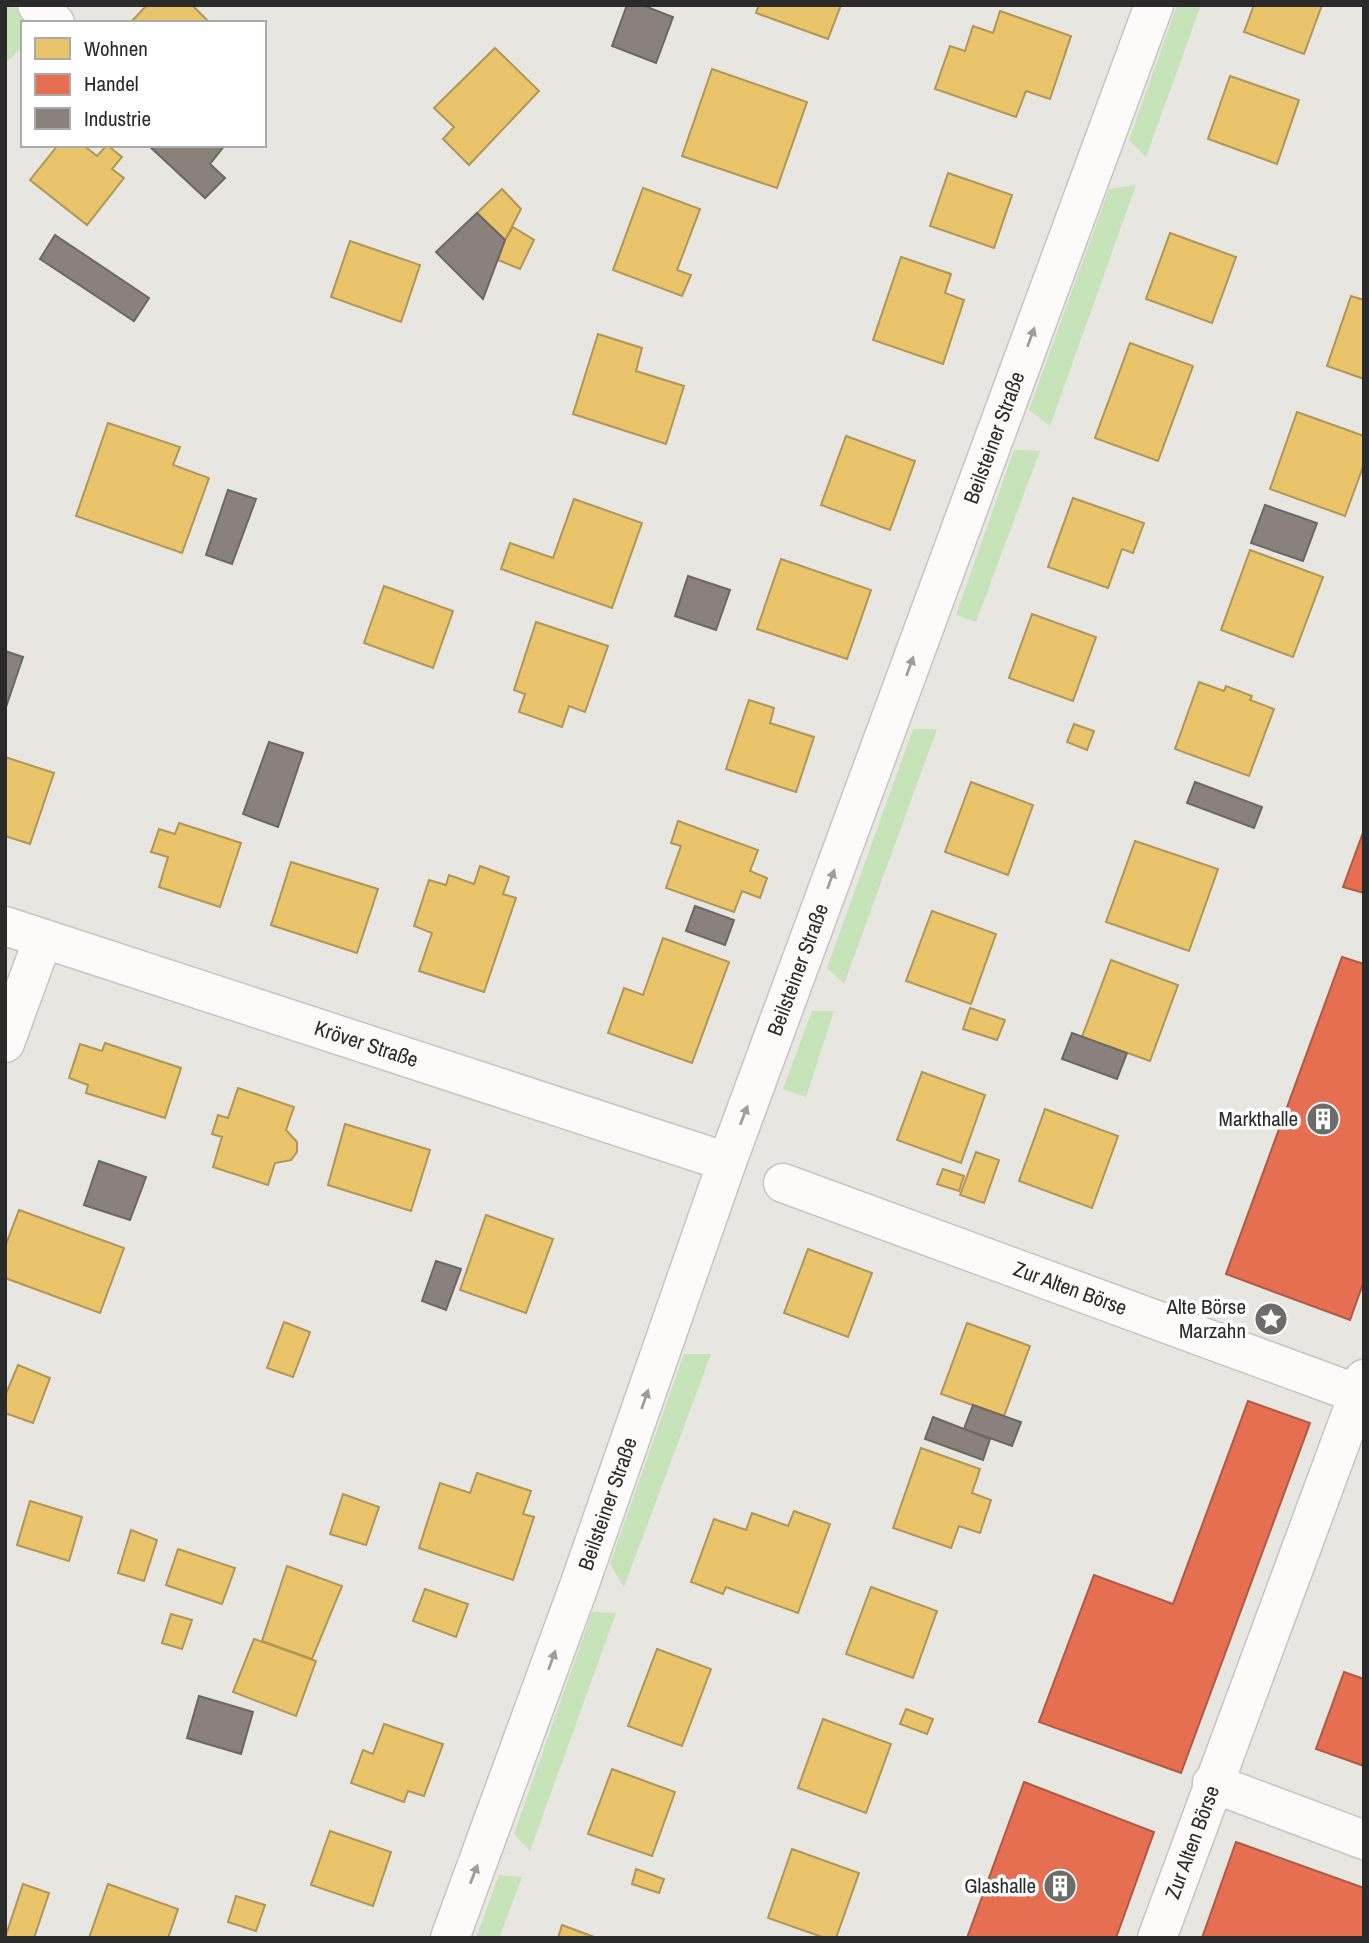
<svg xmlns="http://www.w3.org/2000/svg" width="1369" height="1943" font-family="'Archivo Narrow',sans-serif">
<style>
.green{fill:#c7e3ba}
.homes{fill:#e9c46a;stroke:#b09657;stroke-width:2}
.shops{fill:#e76f51;stroke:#ae5a45;stroke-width:2}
.industry{fill:#8a817c;stroke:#6d6763;stroke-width:2}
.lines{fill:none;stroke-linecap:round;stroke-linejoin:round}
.minor-casing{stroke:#c6c5c5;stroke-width:41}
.minor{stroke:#fcfbfa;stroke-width:38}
.oneway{fill:#9e9d9c}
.labels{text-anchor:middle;stroke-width:7;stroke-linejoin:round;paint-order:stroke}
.street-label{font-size:21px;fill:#2a2a2a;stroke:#fff}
.poi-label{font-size:21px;fill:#2a2a2a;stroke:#fff;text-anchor:end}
</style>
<rect width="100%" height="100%" fill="#e8e6e0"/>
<g class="green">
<path d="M5,5H13L28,23H23V46L5,64Z"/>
<path d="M1177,5H1201L1146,157L1129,140Z"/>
<path d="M1136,185L1050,426L1029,410L1109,189Z"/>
<path d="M1014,450L1040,451L976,622L956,615Z"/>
<path d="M913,729H937L844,984L827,968Z"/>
<path d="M812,1011H834L806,1097L783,1089Z"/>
<path d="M684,1354H711L624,1587L610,1564Z"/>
<path d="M592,1612L616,1613L530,1851L514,1834Z"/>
<path d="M499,1875L522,1877L499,1938H476Z"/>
</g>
<g class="homes">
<path d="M147,5H192L210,23H130Z"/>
<path d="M759,5H841L828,39L756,13Z"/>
<path d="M1254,5H1322L1304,54L1244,32Z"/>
<path d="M1000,11L1071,36L1050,99L1026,91L1016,117L935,89L950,46L965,51L973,26L993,33Z"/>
<path d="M495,48L539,91L469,165L443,139L454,127L434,108Z"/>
<path d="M712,69L807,102L777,188L682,156Z"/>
<path d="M1230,76L1299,100L1277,164L1208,139Z"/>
<path d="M58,145H83L97,156L107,145L122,157L112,169L124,178L87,225L30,180Z"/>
<path d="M948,173L1012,195L994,248L930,226Z"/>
<path d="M643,188L700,209L677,270L691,275L682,296L613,270Z"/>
<path d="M502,189L521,209L505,240L477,213Z"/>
<path d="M513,227L534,240L520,269L498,260L505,240Z"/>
<path d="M1170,233L1236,257L1212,323L1146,299Z"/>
<path d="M350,241L420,265L401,322L331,297Z"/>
<path d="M901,257L951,274L945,293L964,300L943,364L873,340Z"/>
<path d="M1351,296L1364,300V379L1327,366Z"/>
<path d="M598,334L642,348L636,371L684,386L666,444L573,414Z"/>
<path d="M1130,343L1193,366L1158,461L1095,438Z"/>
<path d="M1297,412L1364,436V464L1345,516L1270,489Z"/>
<path d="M108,423L180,447L173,465L209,478L182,553L76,516Z"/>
<path d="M846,436L915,461L890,530L821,505Z"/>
<path d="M1073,498L1144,523L1133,553L1122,549L1108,588L1048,567Z"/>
<path d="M574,499L642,523L612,608L501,569L510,543L553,558Z"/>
<path d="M1250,550L1323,577L1293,657L1221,630Z"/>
<path d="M781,559L871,590L847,659L757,629Z"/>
<path d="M384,586L453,611L433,668L364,643Z"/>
<path d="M1032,614L1096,637L1073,701L1009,678Z"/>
<path d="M536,622L608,646L585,712L569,706L562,727L519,712L525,694L514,690Z"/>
<path d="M1199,682L1224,691L1226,686L1252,696L1250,700L1274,709L1249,776L1175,749Z"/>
<path d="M749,700L774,708L770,723L814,737L796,792L726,769Z"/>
<path d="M1074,724L1094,731L1087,750L1067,742Z"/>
<path d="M5,757L54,773L30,844L5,836Z"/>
<path d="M971,782L1033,805L1008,875L945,852Z"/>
<path d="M678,821L758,850L750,871L767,878L760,898L742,891L734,912L666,888L681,846L671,843Z"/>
<path d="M179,823L241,843L220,907L159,887L168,857L151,852L159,829L175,834Z"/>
<path d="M1135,841L1218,869L1189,951L1106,922Z"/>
<path d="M291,862L378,889L357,953L271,925Z"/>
<path d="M480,866L509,877L503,894L516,898L484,992L419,971L432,933L414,926L429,880L446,885L449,875L474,884Z"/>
<path d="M932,911L996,934L971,1004L906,981Z"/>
<path d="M663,938L729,962L692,1063L608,1033L624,988L643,995Z"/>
<path d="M1111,960L1178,985L1150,1061L1082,1037Z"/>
<path d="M970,1008L1005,1020L997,1040L963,1029Z"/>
<path d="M105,1043L181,1068L165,1118L86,1093L88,1085L69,1078L80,1044L102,1051Z"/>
<path d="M922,1072L985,1095L961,1163L897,1140Z"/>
<path d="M238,1088L294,1107L286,1130L297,1142V1152L291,1160L275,1163L268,1185L213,1167L222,1137L212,1134L218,1115L228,1118Z"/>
<path d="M1045,1109L1118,1136L1092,1208L1019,1181Z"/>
<path d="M345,1124L430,1150L411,1211L328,1185Z"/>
<path d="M976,1152L999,1160L984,1203L960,1195Z"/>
<path d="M943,1169L964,1176L959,1191L937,1184Z"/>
<path d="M19,1210L124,1248L100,1313L5,1278V1247Z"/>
<path d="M486,1215L553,1239L526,1313L460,1290Z"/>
<path d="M808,1249L872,1273L848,1337L784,1313Z"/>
<path d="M284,1322L310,1332L293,1377L267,1368Z"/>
<path d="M967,1323L1030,1346L1004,1416L941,1394Z"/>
<path d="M18,1365L50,1378L33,1423L5,1413V1396Z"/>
<path d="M921,1448L980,1469L972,1493L991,1500L980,1533L959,1526L951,1548L893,1528Z"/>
<path d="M477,1473L531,1491L523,1514L534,1517L513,1580L419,1548L440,1483L470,1493Z"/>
<path d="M343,1494L379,1507L366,1545L330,1534Z"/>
<path d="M30,1501L82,1517L69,1561L17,1545Z"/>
<path d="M794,1511L830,1524L798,1613L726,1587L723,1594L691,1582L714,1519L746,1530L752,1513L788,1526Z"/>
<path d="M131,1530L157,1540L144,1581L118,1573Z"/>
<path d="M178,1549L235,1568L222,1604L166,1585Z"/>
<path d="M287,1566L342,1586L312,1659L262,1641Z"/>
<path d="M871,1587L937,1611L913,1678L846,1654Z"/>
<path d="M425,1589L468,1604L456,1637L413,1621Z"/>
<path d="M171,1614L192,1620L182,1649L162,1643Z"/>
<path d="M254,1639L316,1661L296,1716L233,1692Z"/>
<path d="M657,1649L711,1669L682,1746L628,1726Z"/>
<path d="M906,1709L933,1719L927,1734L900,1724Z"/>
<path d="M823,1719L891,1744L866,1813L798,1788Z"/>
<path d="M384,1724L443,1744L424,1796L408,1791L404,1802L351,1783L363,1750L373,1754Z"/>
<path d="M612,1769L675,1792L652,1856L588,1834Z"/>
<path d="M330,1831L391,1852L373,1906L311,1885Z"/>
<path d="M792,1849L859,1873L836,1938H825L768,1918Z"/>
<path d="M636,1869L664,1879L659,1893L632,1884Z"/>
<path d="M23,1884L49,1893L34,1938H5Z"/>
<path d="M108,1884L178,1909L168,1938H89Z"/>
<path d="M236,1896L265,1905L256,1931L228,1922Z"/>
<path d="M562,1925L597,1938H558Z"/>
</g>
<g class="shops">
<path d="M1364,830V893L1343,887Z"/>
<path d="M1342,957L1364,964V1281L1350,1320L1226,1274Z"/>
<path d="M1248,1401L1310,1423L1181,1773L1039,1722L1094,1575L1173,1604Z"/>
<path d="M1344,1672L1364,1679V1766L1316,1749Z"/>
<path d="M1024,1782L1154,1832L1116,1938H967Z"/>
<path d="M1236,1842L1364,1888V1938H1202Z"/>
</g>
<g class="industry">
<path d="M627,5H642L673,17L656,63L612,46Z"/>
<path d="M148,145H225L210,164L225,178L205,198Z"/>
<path d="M477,213L505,240L483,299L436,252Z"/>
<path d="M55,235L149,298L134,321L40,259Z"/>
<path d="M228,490L256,499L232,564L206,555Z"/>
<path d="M1265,505L1317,523L1303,561L1251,543Z"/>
<path d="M688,576L730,590L716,630L675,616Z"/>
<path d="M5,651L23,657L5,710Z"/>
<path d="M269,742L303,753L278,827L243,814Z"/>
<path d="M1195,782L1262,807L1254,828L1187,803Z"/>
<path d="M695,906L734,920L725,945L686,931Z"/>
<path d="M1072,1033L1127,1053L1117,1079L1062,1059Z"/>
<path d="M99,1161L146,1177L130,1220L84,1205Z"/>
<path d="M436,1261L461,1269L446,1310L422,1301Z"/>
<path d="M973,1405L1021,1422L1012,1446L964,1429Z"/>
<path d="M933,1417L990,1439L983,1460L925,1439Z"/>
<path d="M199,1696L253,1712L241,1754L187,1738Z"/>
</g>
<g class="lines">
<defs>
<g id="minor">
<path d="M37,5L55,23"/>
<path id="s1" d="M5,926L727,1162"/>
<path d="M5,1043L43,939"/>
<path id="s2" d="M783,1183L1358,1394"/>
<path d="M1212,1783L1364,1840"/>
<path id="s3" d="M450,1938L579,1586L727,1162L1154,5"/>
<path id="s4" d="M1157,1938L1364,1379"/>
</g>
</defs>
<use href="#minor" class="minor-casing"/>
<use href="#minor" class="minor"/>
</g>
<defs><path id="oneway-solid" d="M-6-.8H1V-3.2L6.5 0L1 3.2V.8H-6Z" transform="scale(1.75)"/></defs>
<g class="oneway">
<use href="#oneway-solid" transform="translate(1031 337) rotate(-70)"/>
<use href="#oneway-solid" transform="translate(910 666) rotate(-70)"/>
<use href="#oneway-solid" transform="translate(831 879) rotate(-70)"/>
<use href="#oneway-solid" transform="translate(744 1115) rotate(-69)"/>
<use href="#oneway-solid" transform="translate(645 1399) rotate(-71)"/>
<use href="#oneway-solid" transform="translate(552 1660) rotate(-70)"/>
<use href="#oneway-solid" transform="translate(474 1874) rotate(-69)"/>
</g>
<defs>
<symbol id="building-disc" viewBox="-11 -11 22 22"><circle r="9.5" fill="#6c6c6a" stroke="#fff"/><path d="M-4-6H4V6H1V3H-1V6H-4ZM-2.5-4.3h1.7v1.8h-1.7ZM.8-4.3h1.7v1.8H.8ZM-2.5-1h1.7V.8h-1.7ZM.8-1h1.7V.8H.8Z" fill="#fff"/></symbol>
<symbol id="sight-disc" viewBox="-11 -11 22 22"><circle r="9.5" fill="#6c6c6a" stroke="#fff"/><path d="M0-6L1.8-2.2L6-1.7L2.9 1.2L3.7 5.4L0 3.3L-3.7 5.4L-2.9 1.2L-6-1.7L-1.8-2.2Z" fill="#fff"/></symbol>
</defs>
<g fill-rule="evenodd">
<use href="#building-disc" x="1304" y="1100" width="38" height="38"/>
<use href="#sight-disc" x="1252" y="1300" width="38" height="38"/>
<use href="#building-disc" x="1041" y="1867" width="38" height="38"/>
</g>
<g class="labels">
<g class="street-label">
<text dy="7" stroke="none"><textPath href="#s3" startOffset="1596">Beilsteiner Straße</textPath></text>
<text dy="7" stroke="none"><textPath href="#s3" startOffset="1029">Beilsteiner Straße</textPath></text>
<text dy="7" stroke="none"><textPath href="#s1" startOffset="380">Kröver Straße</textPath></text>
<text dy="7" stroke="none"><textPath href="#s2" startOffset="306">Zur Alten Börse</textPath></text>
<text dy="7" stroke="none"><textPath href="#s3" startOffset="462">Beilsteiner Straße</textPath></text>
<text dy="7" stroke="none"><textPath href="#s4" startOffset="102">Zur Alten Börse</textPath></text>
</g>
<g class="poi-label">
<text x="1298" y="1126">Markthalle</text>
<text x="1246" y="1314">Alte Börse<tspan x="1246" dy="24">Marzahn</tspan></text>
<text x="1036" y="1893">Glashalle</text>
</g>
</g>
<rect width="1369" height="1943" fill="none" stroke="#2a2a2a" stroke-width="14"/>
<rect x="21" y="21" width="245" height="126" fill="#ffffff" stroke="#aaaaaa" stroke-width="2"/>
<rect x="35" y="38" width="35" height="21" fill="#e9c46a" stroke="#aaaaaa" stroke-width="2"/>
<text x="84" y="56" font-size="21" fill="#2a2a2a">Wohnen</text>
<rect x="35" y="74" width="35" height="21" fill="#e76f51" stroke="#aaaaaa" stroke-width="2"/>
<text x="84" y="91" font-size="21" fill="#2a2a2a">Handel</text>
<rect x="35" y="108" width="35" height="21" fill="#8a817c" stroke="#aaaaaa" stroke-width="2"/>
<text x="84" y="126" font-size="21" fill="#2a2a2a">Industrie</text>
</svg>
